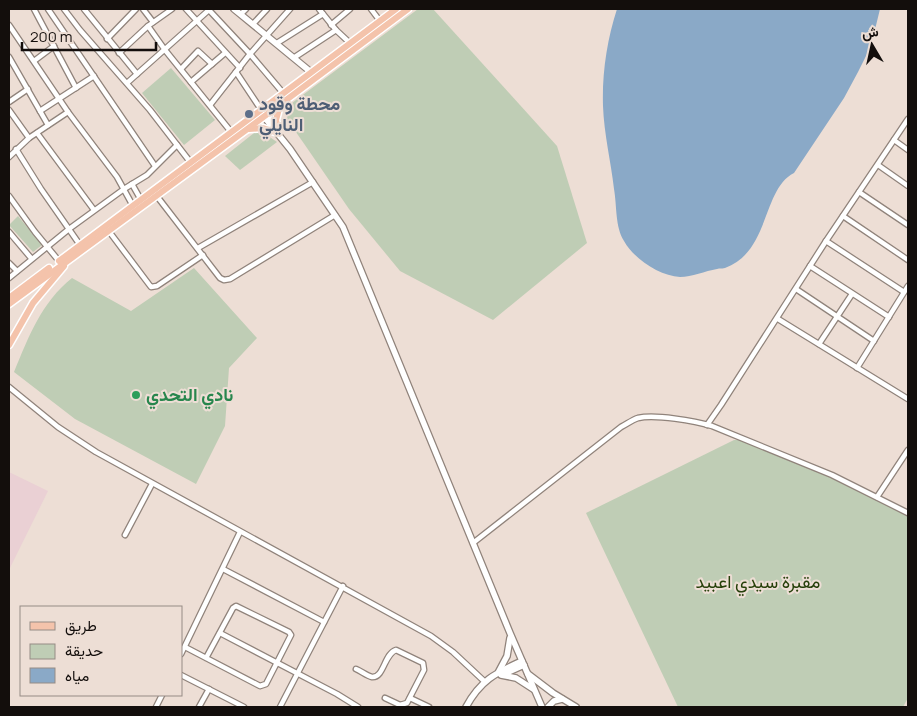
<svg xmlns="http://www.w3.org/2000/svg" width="917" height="716" font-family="Manrope,Vazirmatn,sans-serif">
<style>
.education{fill:#ead0d4}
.green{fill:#bfcdb5}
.water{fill:#8aa9c7}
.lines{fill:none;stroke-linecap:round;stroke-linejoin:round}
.street-casing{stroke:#90837b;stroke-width:7}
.secondary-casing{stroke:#90837b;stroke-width:8}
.primary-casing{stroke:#fff;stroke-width:9}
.street{stroke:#fff;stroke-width:4.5}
.secondary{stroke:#fff;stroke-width:5.5}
.primary{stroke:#f4c3ab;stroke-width:6}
.service-dot{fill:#5c6f8a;stroke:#edded5;stroke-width:2}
.leisure-dot{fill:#2e9e5b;stroke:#edded5;stroke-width:2}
.labels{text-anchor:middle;stroke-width:4;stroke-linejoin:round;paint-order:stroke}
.service-label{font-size:18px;font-weight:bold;fill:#4e5e75;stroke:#edded5;text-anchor:start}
.leisure-label{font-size:18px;font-weight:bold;fill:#27864d;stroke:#edded5;text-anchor:start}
.park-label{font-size:18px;fill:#26400a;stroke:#edded5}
</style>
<rect width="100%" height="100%" fill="#edded5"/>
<path class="education" d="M9,472L48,491L9,570Z"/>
<g class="green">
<path d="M418,9H433L557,146L587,243L493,320L400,271L349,209L287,119L288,106Z"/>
<path d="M171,68L215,120L184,145L142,93Z"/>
<path d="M261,131L277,142L240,170L225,156L254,133Z"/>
<path d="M18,216L42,245L33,252L9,225Z"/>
<path d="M194,268L257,338L229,368L225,426L196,484L75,419L14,372C29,336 41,303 72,278L131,311Z"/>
<path d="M734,440H740L823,473L908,515V698L903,707H678L586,513Z"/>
</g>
<path class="water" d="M617,9H880L871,46L858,72L844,98L794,173C762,189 770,252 725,268C721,269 720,268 717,269C705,271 692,277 680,277C660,276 634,259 624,241C615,227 617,206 614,189C611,162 604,134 603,106C602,73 607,40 617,9Z"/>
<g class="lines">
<defs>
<g id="street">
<path d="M34,9L76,88"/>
<path d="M48,9L155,166"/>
<path d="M64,9L80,30L150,110L191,163"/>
<path d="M84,9L137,74"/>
<path d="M143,9L153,22"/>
<path d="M186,9L240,68"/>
<path d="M319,9L336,30L351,44"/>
<path d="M371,9L380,21"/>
<path d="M209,10L250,54L284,94"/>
<path d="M241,14L246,9"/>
<path d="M253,24L267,9"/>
<path d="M9,25L68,112L117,177L133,206"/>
<path d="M331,25L350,9"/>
<path d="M148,26L165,50L232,133"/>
<path d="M107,39L136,9"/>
<path d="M277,43L323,14"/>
<path d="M119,53L148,26L172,9"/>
<path d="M9,57L48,125"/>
<path d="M295,57L336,30"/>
<path d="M34,61L54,46"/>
<path d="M181,69L198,51L212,64"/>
<path d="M236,72L258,105L263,109"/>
<path d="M191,82L225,53"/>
<path d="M127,83L210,9"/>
<path d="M9,102L28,89"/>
<path d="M210,105L250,54L290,9"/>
<path d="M9,110L29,138"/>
<path d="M40,111L94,76"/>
<path d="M37,133L94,210"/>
<path d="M894,140L908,150"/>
<path d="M16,149L41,189L80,245"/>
<path d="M9,157L29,138L68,112"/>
<path d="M878,165L908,186"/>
<path d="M132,184L141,200"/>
<path d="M859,192L908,225"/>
<path d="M156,195L220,278L224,280L230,279L335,215"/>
<path d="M9,196L35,232L59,261"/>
<path d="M843,216L908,260"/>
<path d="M108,230L151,287L157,286L203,255"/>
<path d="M9,232L31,258"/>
<path d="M826,241L904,292"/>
<path d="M198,248L313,182"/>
<path d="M9,263L17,271"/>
<path d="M810,266L889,317"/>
<path d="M9,278L69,229L124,189L147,175L177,145"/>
<path d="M796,289L874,341"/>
<path d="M778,319L908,399"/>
<path d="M819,344L852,294"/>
<path d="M857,368L908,286"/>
<path d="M9,387L58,427L96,452L431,636L453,652L484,681"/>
<path d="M707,425L721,405L826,241L908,119"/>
<path d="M877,497L908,450"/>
<path d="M125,535L152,484"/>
<path d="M473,543L621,427C627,424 632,420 638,418C655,414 695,421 712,426L832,475L908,513"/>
<path d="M223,569L324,622"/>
<path d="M220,633L337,694L358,707"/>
<path d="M185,647L260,686L266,684L291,635L289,632L236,606L233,608L206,658"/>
<path d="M181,654L240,532"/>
<path d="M356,669C361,671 367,676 372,677C384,678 384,654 396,650L423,663L424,670L407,703L400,705L385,698"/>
<path d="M181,675L244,707"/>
<path d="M410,698L429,707"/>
<path d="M156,707L162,695"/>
<path d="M199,707L209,689"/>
<path d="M280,707L343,586"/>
</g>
<g id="secondary">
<path d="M234,9L312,73"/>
<path d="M265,111L277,128"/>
<path d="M261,113L290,149L343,227L510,633L542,707"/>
<path d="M499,671L507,656L510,638"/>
<path d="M504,674L524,665"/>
<path d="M528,674L553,693L576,707"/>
<path d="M501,675L516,678L533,689"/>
<path d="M466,707C480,681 495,673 522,661"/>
<path d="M548,707L554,701L562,699"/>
</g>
<g id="primary">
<path d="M249,129L263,128L275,132"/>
<path d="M278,130L276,120L280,105"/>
<path d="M59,261L396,9"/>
<path d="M9,298L49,268"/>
<path d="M9,304L246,130L408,9"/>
<path d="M9,345L33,303L64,266"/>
</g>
</defs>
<use href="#street" class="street-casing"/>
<use href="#secondary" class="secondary-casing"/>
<use href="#primary" class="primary-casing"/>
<use href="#street" class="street"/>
<use href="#secondary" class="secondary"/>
<use href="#primary" class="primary"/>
</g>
<circle class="service-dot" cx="249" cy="114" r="5"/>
<circle class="leisure-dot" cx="136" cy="395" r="5"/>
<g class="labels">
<g class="service-label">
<text x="259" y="110">محطة وقود<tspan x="259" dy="21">النايلي</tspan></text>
</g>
<g class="leisure-label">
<text x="146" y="401">نادي التحدي</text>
</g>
<g class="park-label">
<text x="758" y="588">مقبرة سيدي اعبيد</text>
</g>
</g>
<rect width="917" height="716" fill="none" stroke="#130e0c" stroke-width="20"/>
<rect x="20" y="606" width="162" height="90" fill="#edded5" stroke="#968b85"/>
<rect x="30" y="622" width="25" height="8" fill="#f4c3ab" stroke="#968b85"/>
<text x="65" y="631" font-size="15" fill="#130e0c">طريق</text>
<rect x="30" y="644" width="25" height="15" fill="#bfcdb5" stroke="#968b85"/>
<text x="65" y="656" font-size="15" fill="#130e0c">حديقة</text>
<rect x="30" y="668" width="25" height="15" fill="#8aa9c7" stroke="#968b85"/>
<text x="65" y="681" font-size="15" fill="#130e0c">مياه</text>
<g transform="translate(872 45) rotate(351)" stroke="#edded5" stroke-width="4" paint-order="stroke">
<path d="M0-4L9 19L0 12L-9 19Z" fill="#130e0c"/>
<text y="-8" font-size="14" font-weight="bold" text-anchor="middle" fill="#130e0c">ش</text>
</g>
<path d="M22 42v8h134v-8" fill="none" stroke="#130e0c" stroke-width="2.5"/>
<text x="30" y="42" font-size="15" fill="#130e0c" stroke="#edded5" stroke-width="4" paint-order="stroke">200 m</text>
</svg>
